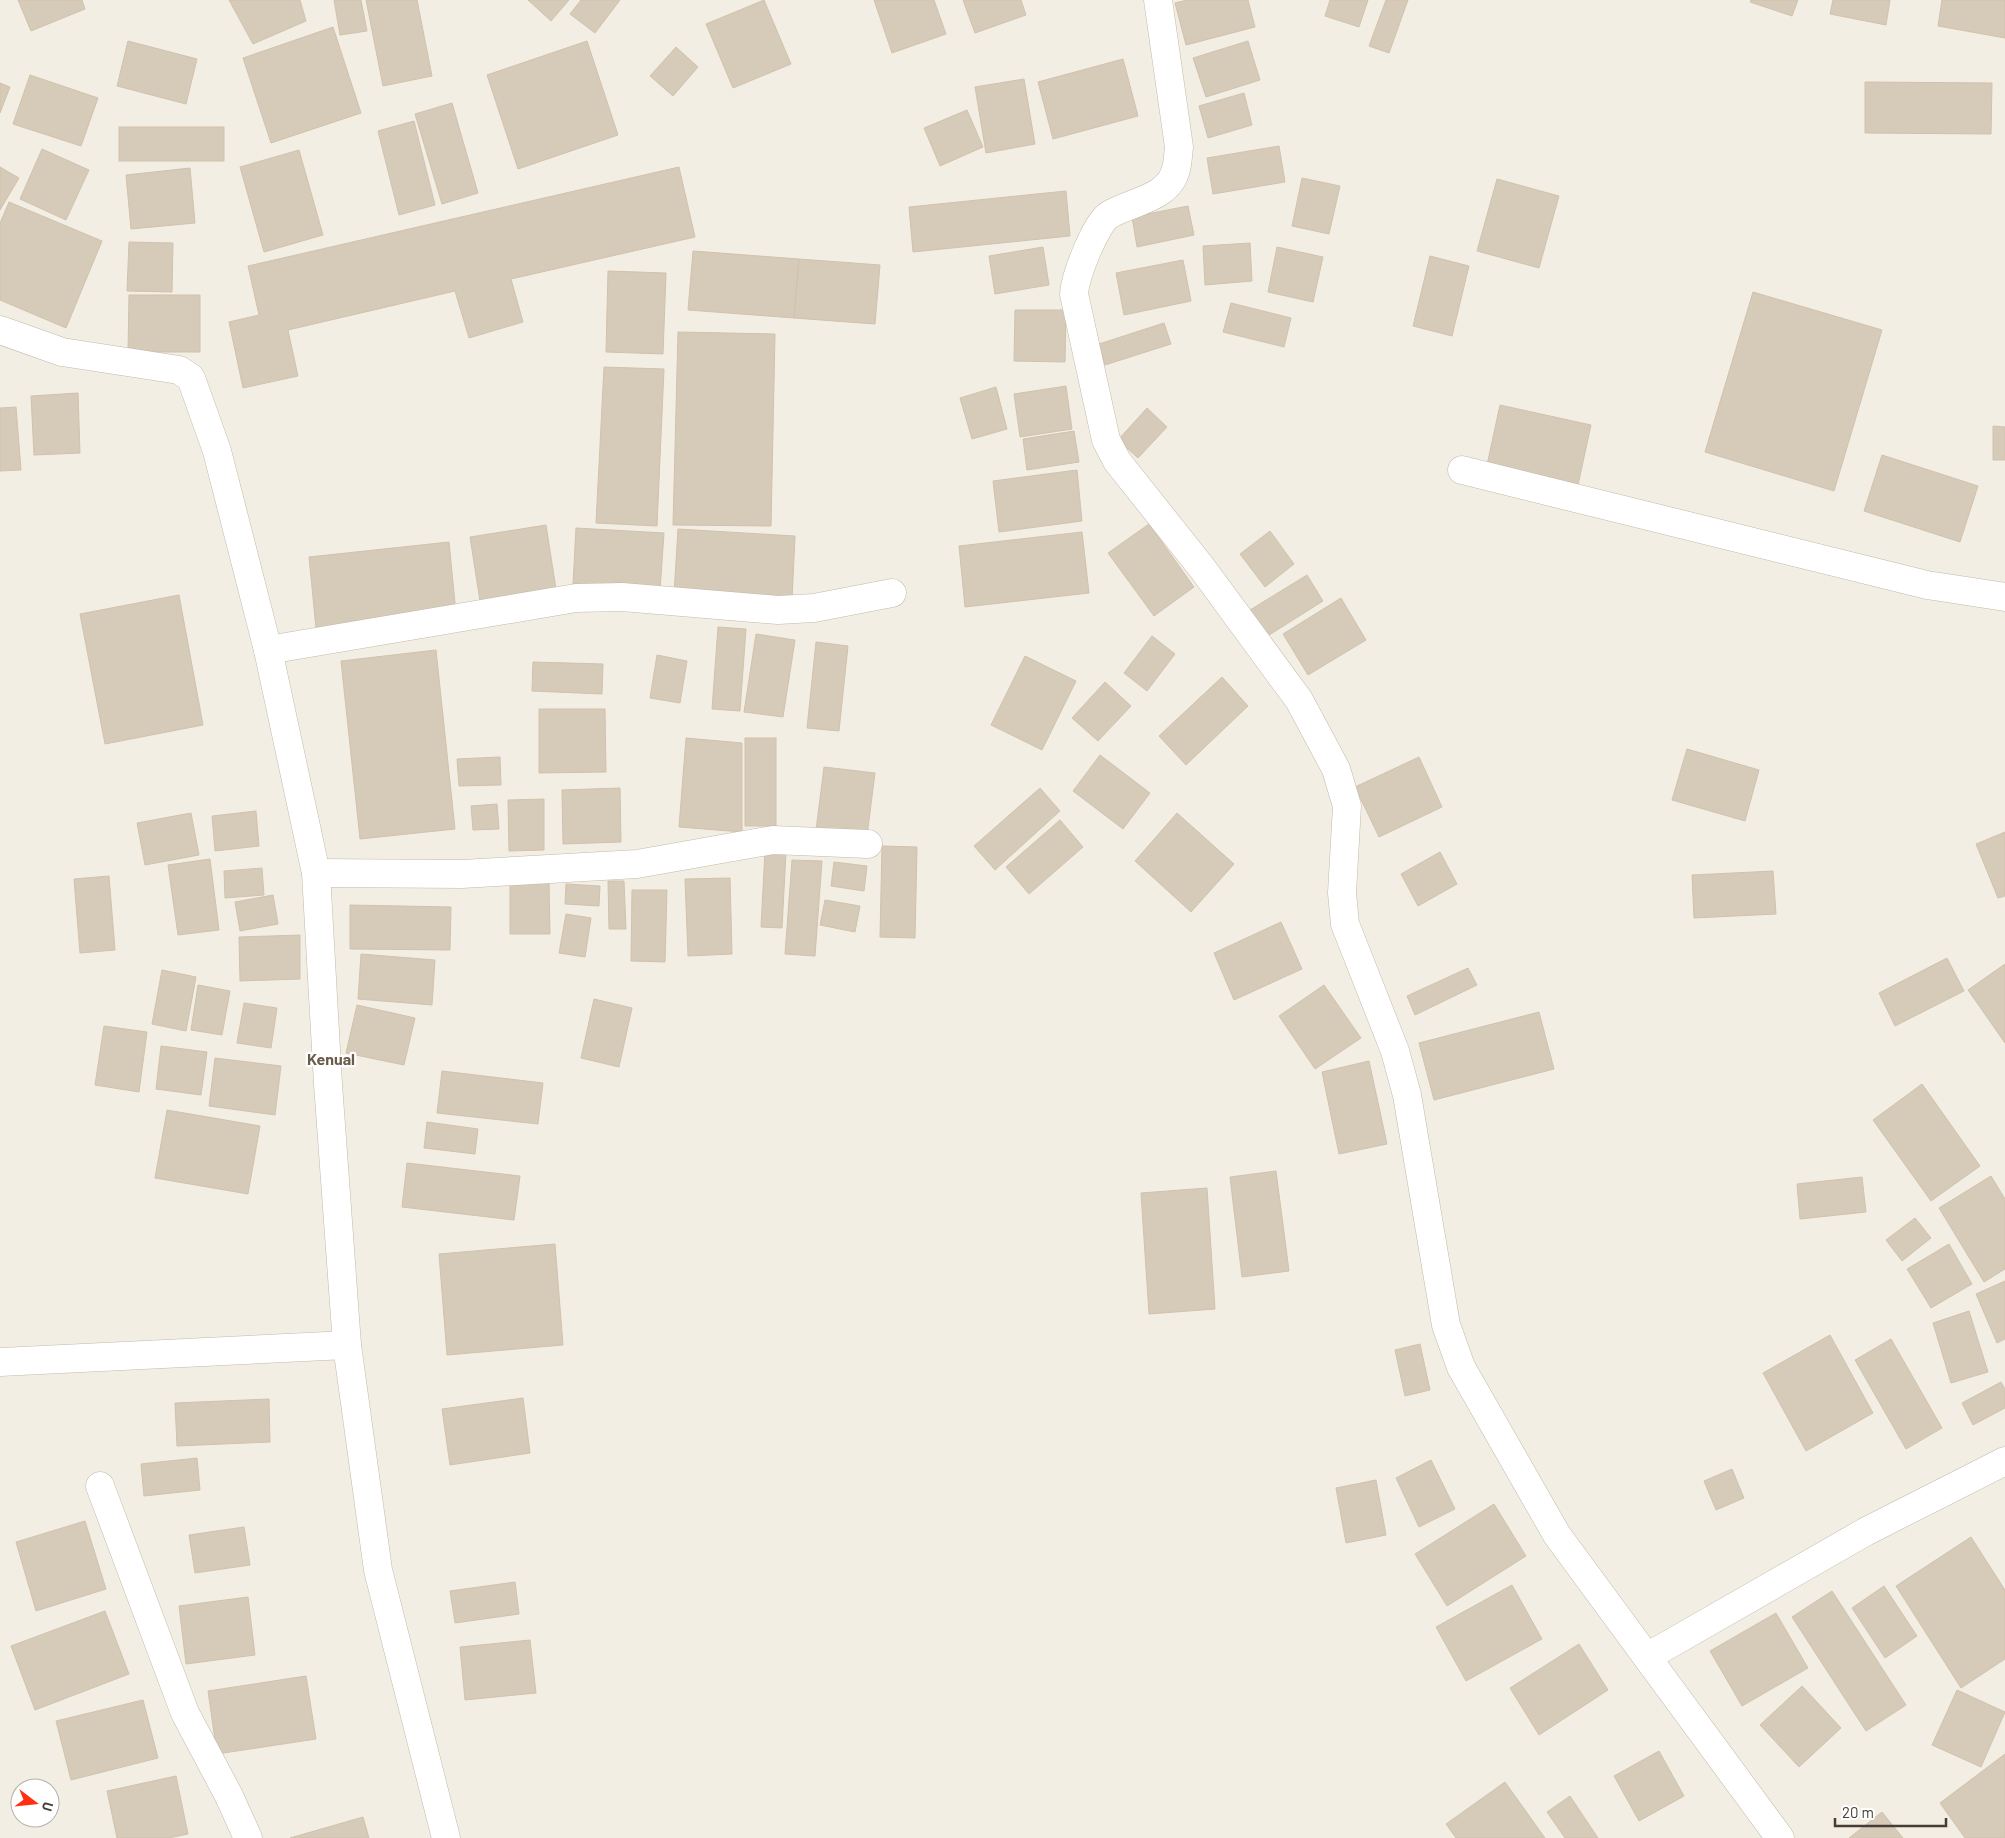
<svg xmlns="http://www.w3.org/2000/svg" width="2005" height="1838" font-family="Barlow,sans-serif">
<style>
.building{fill:#d6cab9;stroke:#d1c2ab}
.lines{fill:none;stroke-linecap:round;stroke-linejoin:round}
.minor-casing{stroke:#c2b9a9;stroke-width:29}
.minor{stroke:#fff;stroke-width:28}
.labels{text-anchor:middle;stroke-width:4.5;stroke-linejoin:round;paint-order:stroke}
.quarter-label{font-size:16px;font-weight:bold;fill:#6a5c4a;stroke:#fff}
</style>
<rect width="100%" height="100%" fill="#f3eee4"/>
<g class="building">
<path d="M18,0H82L85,9L31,31Z"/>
<path d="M229,0H300L306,21L253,44Z"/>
<path d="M334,0H361L367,31L340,35Z"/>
<path d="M366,0H417L432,76L383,86Z"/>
<path d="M528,0H569L551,21Z"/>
<path d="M581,0H620L595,33L570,14Z"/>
<path d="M764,0L791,64L733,88L706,24Z"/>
<path d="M874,0H934L946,34L892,53Z"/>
<path d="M963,0H1021L1026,15L975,33Z"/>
<path d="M1187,0H1248L1255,27L1186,45L1175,3Z"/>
<path d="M1330,0H1368L1359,27L1325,16Z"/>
<path d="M1386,0H1408L1389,53L1369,46Z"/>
<path d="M1751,0H1798L1792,16L1750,2Z"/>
<path d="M1833,0H1890L1886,25L1830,14Z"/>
<path d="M1942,0H2005V38L1938,26Z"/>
<path d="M333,27L361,113L271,143L243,58Z"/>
<path d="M128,41L197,59L186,104L117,86Z"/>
<path d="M587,41L618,135L518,169L487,75Z"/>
<path d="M1248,41L1260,80L1206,97L1193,58Z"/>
<path d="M676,47L698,67L673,96L650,76Z"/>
<path d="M1123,59L1138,116L1053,139L1038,82Z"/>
<path d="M30,75L98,98L81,146L13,124Z"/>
<path d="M1024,79L1035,144L986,153L975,87Z"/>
<path d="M1865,82L1992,83L1991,134L1865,133Z"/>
<path d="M0,83L10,87L0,113Z"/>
<path d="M1244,93L1252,125L1208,138L1199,106Z"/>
<path d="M452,103L478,193L442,204L415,114Z"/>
<path d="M967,110L983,147L940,166L924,128Z"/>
<path d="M414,121L435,205L399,215L378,131Z"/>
<rect x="119" y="127" width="105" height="34"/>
<path d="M1279,146L1285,182L1213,194L1207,158Z"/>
<path d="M42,149L89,170L66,220L20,199Z"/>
<path d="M299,150L323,235L264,252L240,167Z"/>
<path d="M0,167L19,178L0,210Z"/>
<path d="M679,167L695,237L511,279L523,322L469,338L455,291L288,330L298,376L243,388L229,322L259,315L248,266Z"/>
<path d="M190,168L195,223L131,229L126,175Z"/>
<path d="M1302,178L1340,186L1329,234L1292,226Z"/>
<path d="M1497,179L1559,196L1539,268L1477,251Z"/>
<path d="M1066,191L1070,236L913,252L909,207Z"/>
<path d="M9,202L102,241L66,328L0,300V223Z"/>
<path d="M1188,206L1194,235L1137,247L1132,217Z"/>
<path d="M129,242L173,243L172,292L127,291Z"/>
<path d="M1250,243L1252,281L1205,285L1203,246Z"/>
<path d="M1043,247L1049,285L995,294L989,256Z"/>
<path d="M1277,247L1323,257L1313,302L1268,292Z"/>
<path d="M693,251L799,259L794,318L688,310Z"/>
<path d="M1430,256L1469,266L1452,336L1413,326Z"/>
<path d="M799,259L880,265L875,324L794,318Z"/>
<path d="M1183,260L1191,301L1124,315L1116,273Z"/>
<path d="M608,271L666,273L663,354L606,352Z"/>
<path d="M1753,292L1882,330L1834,491L1705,452Z"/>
<path d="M129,295H200V352H128Z"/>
<path d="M1231,303L1291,318L1284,347L1223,332Z"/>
<path d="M1015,310H1066L1065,362L1014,361Z"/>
<path d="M1164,323L1171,344L1105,365L1099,344Z"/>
<path d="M678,332L775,334L771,526L673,525Z"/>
<path d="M604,367L664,369L657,526L596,523Z"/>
<path d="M1066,386L1072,429L1020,437L1014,394Z"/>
<path d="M996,387L1007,429L972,439L960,398Z"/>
<path d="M78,393L80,453L34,455L31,396Z"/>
<path d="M1500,405L1591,425L1578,485L1487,465Z"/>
<path d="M16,407L21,470L0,471V408Z"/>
<path d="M1147,408L1167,427L1138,458L1118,440Z"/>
<path d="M1993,426L2005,427V460H1993Z"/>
<path d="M1074,431L1079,462L1027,470L1023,439Z"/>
<path d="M1882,455L1978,486L1960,542L1864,511Z"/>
<path d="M1077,470L1082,521L999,532L993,481Z"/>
<path d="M1149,524L1194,587L1154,616L1108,553Z"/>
<path d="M546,525L556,589L480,601L470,537Z"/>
<path d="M576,528L664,533L660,590L573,584Z"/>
<path d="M678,529L795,536L792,600L674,594Z"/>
<path d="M1270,531L1294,564L1265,587L1240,554Z"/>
<path d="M1082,532L1089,593L965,607L959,546Z"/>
<path d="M449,542L456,613L316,628L309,557Z"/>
<path d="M1307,575L1323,601L1266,637L1250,610Z"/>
<path d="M179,595L203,725L105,744L80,614Z"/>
<path d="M1341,598L1366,640L1308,675L1283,634Z"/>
<path d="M718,627L746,629L740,711L712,709Z"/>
<path d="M756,634L795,640L783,717L744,712Z"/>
<path d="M1152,636L1175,654L1147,691L1124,673Z"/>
<path d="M816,642L848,646L839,731L807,728Z"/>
<path d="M436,650L455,829L360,839L341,661Z"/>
<path d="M657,655L687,661L680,703L650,698Z"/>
<path d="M1025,656L1076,681L1042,750L991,725Z"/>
<path d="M533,662L603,664L602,694L532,691Z"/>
<path d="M1222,677L1248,706L1186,765L1159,736Z"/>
<path d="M1105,682L1131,706L1098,741L1072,718Z"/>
<path d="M539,709H605L606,772L539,773Z"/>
<path d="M686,738L742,743V832L679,827Z"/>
<rect x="745" y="738" width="31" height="88"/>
<path d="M1687,749L1759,770L1745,821L1672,800Z"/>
<path d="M1100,755L1150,793L1123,829L1073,791Z"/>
<path d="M500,757L501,785L459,786L457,759Z"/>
<path d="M1419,757L1442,807L1379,837L1355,787Z"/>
<path d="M824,767L875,773L867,836L816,830Z"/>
<path d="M620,788L621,842L563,844L562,790Z"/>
<path d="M1040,788L1060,811L995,870L974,846Z"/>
<path d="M544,799V850L509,851L508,800Z"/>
<path d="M497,804L499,829L473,830L471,806Z"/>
<path d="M256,811L259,846L215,851L212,816Z"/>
<path d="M191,813L199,855L145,865L137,823Z"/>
<path d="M1177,813L1234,864L1191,912L1135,861Z"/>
<path d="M1060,820L1083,847L1029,894L1006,867Z"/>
<path d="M2005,832V896L1998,898L1976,844Z"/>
<path d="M882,846L917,847L915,938L880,937Z"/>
<path d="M765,850L786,852L782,928L761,927Z"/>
<path d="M1440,852L1457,884L1418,906L1401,874Z"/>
<path d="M210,859L219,930L178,935L168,865Z"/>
<path d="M792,860L822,861L815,956L785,954Z"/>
<path d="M834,862L867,866L864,891L831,886Z"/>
<path d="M262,868L264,895L225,898L224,871Z"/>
<path d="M1773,871L1776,914L1694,918L1692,875Z"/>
<path d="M109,876L115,950L80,953L74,879Z"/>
<path d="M730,878L732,954L688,956L685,879Z"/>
<path d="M608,881H624L626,929H609Z"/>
<path d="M510,882H549L550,934H510Z"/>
<path d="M566,884L600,886L599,906L565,904Z"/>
<path d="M632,890H667L665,962L631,961Z"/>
<path d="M273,895L278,924L240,931L235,902Z"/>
<path d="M825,900L860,906L855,932L820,925Z"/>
<path d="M350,905L451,907L450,950L350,949Z"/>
<path d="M566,914L591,918L585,957L559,953Z"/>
<path d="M1281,922L1302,969L1234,1000L1214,953Z"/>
<path d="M300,935V979L240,981L239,937Z"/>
<path d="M361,954L435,960L432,1005L358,999Z"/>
<path d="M1947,958L1964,991L1895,1026L1879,993Z"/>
<path d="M2005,964V1043L1968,990Z"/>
<path d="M1468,968L1477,985L1415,1015L1407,996Z"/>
<path d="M162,970L196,977L186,1031L152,1024Z"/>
<path d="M198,985L230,991L222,1035L191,1030Z"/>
<path d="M1324,985L1361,1038L1315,1069L1279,1016Z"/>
<path d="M594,999L632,1008L619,1067L581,1058Z"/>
<path d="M244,1003L277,1008L271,1048L237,1043Z"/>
<path d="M357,1005L415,1018L404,1065L346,1053Z"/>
<path d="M1539,1012L1554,1069L1434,1100L1419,1043Z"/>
<path d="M104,1026L147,1032L139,1092L95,1085Z"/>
<path d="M161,1046L207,1052L201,1095L156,1089Z"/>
<path d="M215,1058L281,1066L275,1115L209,1106Z"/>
<path d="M1369,1061L1387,1144L1339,1154L1322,1072Z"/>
<path d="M442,1071L543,1083L538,1124L437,1113Z"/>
<path d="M1922,1084L1980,1166L1931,1201L1873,1120Z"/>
<path d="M167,1110L260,1126L248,1194L155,1178Z"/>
<path d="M427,1122L478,1129L475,1154L424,1148Z"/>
<path d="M407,1163L520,1176L514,1220L402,1207Z"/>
<path d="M1276,1171L1289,1271L1242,1277L1230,1177Z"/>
<path d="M1991,1176L2005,1199V1269L1984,1282L1939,1208Z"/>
<path d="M1862,1177L1866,1212L1800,1219L1797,1184Z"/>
<path d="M1207,1188L1215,1309L1149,1314L1141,1193Z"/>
<path d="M1915,1218L1931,1238L1902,1261L1886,1240Z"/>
<path d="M555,1244L563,1345L447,1355L439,1254Z"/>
<path d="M1949,1244L1972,1284L1931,1308L1907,1269Z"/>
<path d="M2005,1281V1339L1997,1343L1976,1294Z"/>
<path d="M1969,1311L1988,1372L1951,1383L1933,1323Z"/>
<path d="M1830,1335L1873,1413L1806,1451L1763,1373Z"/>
<path d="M1891,1339L1942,1428L1906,1449L1855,1360Z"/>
<path d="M1420,1344L1430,1390L1405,1396L1395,1350Z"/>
<path d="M2001,1382L2005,1389V1408L1973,1425L1962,1403Z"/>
<path d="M523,1398L530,1453L450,1465L442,1409Z"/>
<path d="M269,1399L270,1442L177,1446L175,1403Z"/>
<path d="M197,1458L200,1490L144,1496L141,1464Z"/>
<path d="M1431,1460L1455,1509L1419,1527L1396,1478Z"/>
<path d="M1732,1469L1744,1498L1716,1510L1704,1481Z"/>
<path d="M1376,1480L1386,1535L1346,1543L1336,1488Z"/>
<path d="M1494,1504L1526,1556L1447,1606L1415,1554Z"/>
<path d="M85,1521L106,1589L36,1611L16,1542Z"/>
<path d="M244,1527L250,1565L195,1573L189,1535Z"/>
<path d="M1971,1537L2005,1590V1659L1961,1688L1896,1586Z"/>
<path d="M515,1582L519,1614L455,1623L450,1591Z"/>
<path d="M1512,1585L1542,1639L1466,1681L1436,1627Z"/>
<path d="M1884,1586L1917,1636L1885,1658L1852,1608Z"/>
<path d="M1832,1591L1906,1705L1866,1731L1792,1617Z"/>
<path d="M248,1597L255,1655L186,1664L179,1606Z"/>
<path d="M105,1611L129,1674L35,1710L11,1646Z"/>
<path d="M1776,1613L1808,1668L1742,1706L1710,1651Z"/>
<path d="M530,1640L536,1693L465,1700L460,1647Z"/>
<path d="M1579,1644L1608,1690L1539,1735L1510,1688Z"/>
<path d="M306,1676L316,1739L217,1754L208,1691Z"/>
<path d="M1802,1686L1841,1728L1799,1767L1760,1725Z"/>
<path d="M1957,1690L2005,1712L1981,1767L1932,1745Z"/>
<path d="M143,1700L158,1758L71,1780L56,1721Z"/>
<path d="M1659,1751L1684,1796L1639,1821L1614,1776Z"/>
<path d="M2005,1754V1838H1965L1940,1803Z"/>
<path d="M176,1776L188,1834L169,1838H117L107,1791Z"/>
<path d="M1505,1782L1545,1838H1456L1446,1824Z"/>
<path d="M1570,1796L1598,1838H1565L1547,1812Z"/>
<path d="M1882,1812L1903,1838H1849Z"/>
<path d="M363,1817L369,1838H290Z"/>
</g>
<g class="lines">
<defs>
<g id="minor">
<path d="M1158,0L1179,147C1178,154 1178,162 1176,169C1169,199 1132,201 1109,215C1095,224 1075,277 1074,294L1106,440L1117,461L1202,568L1299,700L1336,769L1347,806L1342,893L1345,924L1395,1051L1407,1095L1446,1325L1461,1367L1557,1535L1780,1838"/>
<path d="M0,330L62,352L179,370L191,378L217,451L268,650L316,873L328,1084L347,1345L378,1570L446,1838"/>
<path d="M1462,470L1927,585L2005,597"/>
<path d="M268,650L576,598L622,597L778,610L814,608L892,593"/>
<path d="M316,873L462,874L637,864L773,840L868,844"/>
<path d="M0,1362L347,1345"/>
<path d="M100,1486L185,1713L229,1796L248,1838"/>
<path d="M1647,1657L1865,1532L2005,1461"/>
</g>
</defs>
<use href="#minor" class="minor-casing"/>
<use href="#minor" class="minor"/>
</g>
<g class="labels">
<g class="quarter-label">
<text x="331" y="1065">Kenual</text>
</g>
</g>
<g transform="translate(35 1803) rotate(106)"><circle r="24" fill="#ffffff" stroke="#b5b2ae"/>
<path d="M0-4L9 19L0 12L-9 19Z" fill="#ff2f10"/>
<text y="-8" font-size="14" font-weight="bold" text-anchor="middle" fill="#463e34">U</text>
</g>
<path d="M1835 1818v8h111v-8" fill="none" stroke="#463e34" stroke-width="2.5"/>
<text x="1842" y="1818" font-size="15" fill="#463e34" stroke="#ffffff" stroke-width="4" paint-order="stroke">20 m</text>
</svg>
